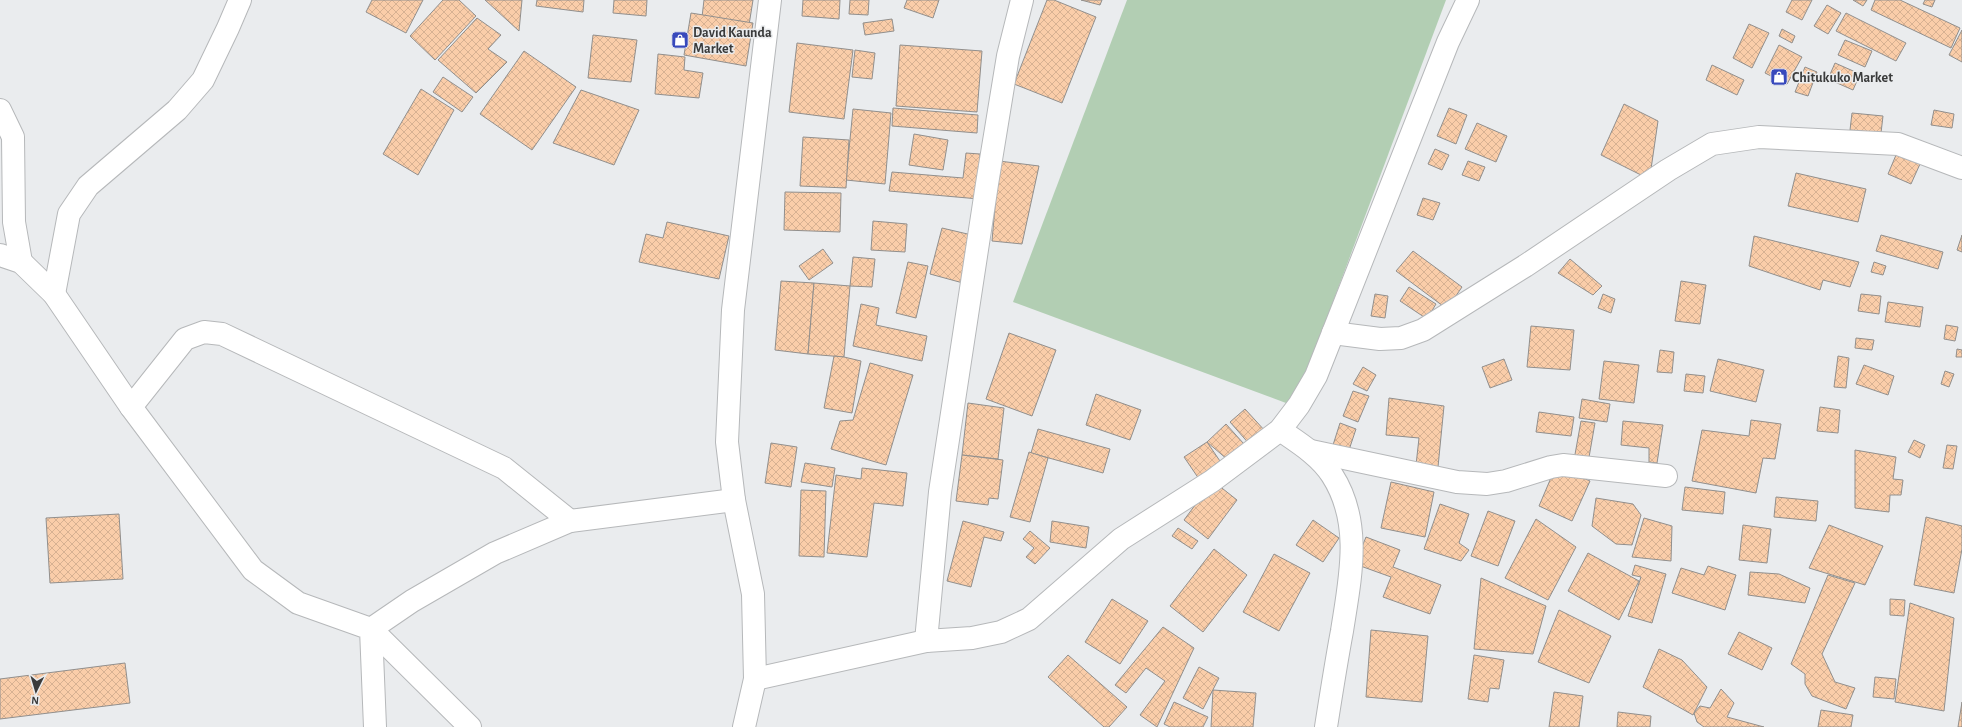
<svg xmlns="http://www.w3.org/2000/svg" width="1962" height="727" font-family="'Alegreya Sans',sans-serif">
<style>
.pitch{fill:#b2ceb3}
.building{fill:url(#building-cross-hatch);stroke:#918f8d}
.lines{fill:none;stroke-linecap:round;stroke-linejoin:round}
.minor-casing{stroke:#b6b8ba;stroke-width:24}
.tertiary-casing{stroke:#b6b8ba;stroke-width:24}
.minor{stroke:#fff;stroke-width:22}
.tertiary{stroke:#fff;stroke-width:22}
.labels{text-anchor:middle;stroke-width:3;stroke-linejoin:round;paint-order:stroke}
.poi-label{font-size:14px;font-weight:bold;fill:#3a3b3b;stroke:#eaecee;text-anchor:start}
</style>
<defs>
<pattern id="building-cross-hatch" width="8" height="8" patternUnits="userSpaceOnUse"><rect width="8" height="8" fill="#facda9"/><path d="M0 0l8 8M0 8l8-8" fill="none" stroke="#d7b192"/></pattern>
</defs>
<rect width="100%" height="100%" fill="#eaecee"/>
<path class="pitch" d="M1127,0H1446L1294,406L1013,302Z"/>
<g class="building">
<path d="M372,0H423L406,33L366,12Z"/>
<path d="M443,0H459L476,16L435,60L410,36Z"/>
<path d="M485,0H522L519,31Z"/>
<path d="M537,0H584L583,12L536,6Z"/>
<path d="M614,0H647L646,16L613,13Z"/>
<path d="M704,0H753L749,25L702,17Z"/>
<path d="M803,0H840L839,19L802,16Z"/>
<path d="M850,0H869L868,15L849,14Z"/>
<path d="M907,0H939L933,18L904,8Z"/>
<path d="M1047,0H1054L1096,17L1062,103L1014,84Z"/>
<path d="M1081,0H1102L1100,5Z"/>
<path d="M1792,0H1812L1802,20L1786,12Z"/>
<path d="M1853,0H1867L1863,6Z"/>
<path d="M1875,0H1900L1960,28L1951,48L1871,10Z"/>
<path d="M1925,0H1935L1932,7L1923,4Z"/>
<path d="M1827,5L1841,13L1828,34L1814,26Z"/>
<path d="M691,13L753,23L746,66L684,55Z"/>
<path d="M1846,13L1906,43L1896,61L1836,31Z"/>
<path d="M477,18L501,35L488,49L507,62L476,93L438,60Z"/>
<path d="M892,19L894,31L865,35L863,23Z"/>
<path d="M1749,24L1769,33L1752,68L1733,58Z"/>
<path d="M1782,29L1795,36L1792,43L1779,36Z"/>
<path d="M1962,30V62L1949,55Z"/>
<path d="M593,35L637,40L631,82L588,78Z"/>
<path d="M1845,40L1872,51L1865,67L1838,55Z"/>
<path d="M797,43L853,50L844,119L789,112Z"/>
<path d="M900,45L982,51L977,112L896,106Z"/>
<path d="M1779,45L1802,57L1787,84L1765,73Z"/>
<path d="M855,50L875,53L872,79L852,77Z"/>
<path d="M524,51L576,87L532,150L480,114Z"/>
<path d="M658,54L685,57L684,70L703,73L699,98L655,94Z"/>
<path d="M1835,63L1860,74L1853,90L1828,79Z"/>
<path d="M1712,65L1744,80L1737,95L1706,80Z"/>
<path d="M1805,67L1817,72L1808,96L1795,92Z"/>
<path d="M443,77L473,97L462,112L433,92Z"/>
<path d="M421,89L454,110L418,175L383,154Z"/>
<path d="M581,90L639,110L614,165L553,143Z"/>
<path d="M1624,104L1658,121L1650,176L1641,175L1601,155Z"/>
<path d="M893,108L978,115L977,133L892,126Z"/>
<path d="M1449,108L1467,115L1456,144L1437,136Z"/>
<path d="M853,109L891,113L885,184L846,180Z"/>
<path d="M1934,110L1954,114L1952,128L1931,125Z"/>
<path d="M1852,113L1883,116L1881,133L1850,130Z"/>
<path d="M1477,123L1507,136L1496,162L1465,149Z"/>
<path d="M914,134L948,140L943,170L909,165Z"/>
<path d="M803,137L849,140L846,188L800,186Z"/>
<path d="M1435,149L1449,155L1442,170L1428,164Z"/>
<path d="M966,153L980,154L979,199L889,191L892,172L963,178Z"/>
<path d="M1896,155L1920,164L1911,184L1888,174Z"/>
<path d="M999,161L1039,166L1022,244L992,241Z"/>
<path d="M1468,161L1485,167L1479,181L1462,175Z"/>
<path d="M1796,173L1866,189L1858,222L1788,206Z"/>
<path d="M785,192L841,193L840,232L784,230Z"/>
<path d="M1423,198L1440,203L1433,220L1417,215Z"/>
<path d="M873,221L907,224L905,252L871,250Z"/>
<path d="M667,222L729,236L719,279L639,262L646,234L663,238Z"/>
<path d="M942,228L976,236L963,283L930,274Z"/>
<path d="M1881,235L1943,252L1938,269L1876,251Z"/>
<path d="M1962,235V252L1957,250Z"/>
<path d="M1754,236L1859,262L1850,287L1823,280L1820,290L1749,266Z"/>
<path d="M823,249L833,263L809,280L799,266Z"/>
<path d="M1413,251L1462,287L1447,309L1396,271Z"/>
<path d="M853,257L875,259L872,287L850,286Z"/>
<path d="M1570,259L1602,286L1593,295L1558,273Z"/>
<path d="M908,262L928,266L916,318L896,313Z"/>
<path d="M1874,262L1886,266L1883,275L1871,272Z"/>
<path d="M781,281L814,283L808,354L775,350Z"/>
<path d="M1681,281L1706,285L1700,324L1675,321Z"/>
<path d="M814,283L850,286L844,357L808,354Z"/>
<path d="M1409,287L1436,304L1427,319L1400,301Z"/>
<path d="M1375,294L1388,296L1385,318L1371,316Z"/>
<path d="M1603,294L1615,299L1611,313L1598,308Z"/>
<path d="M1861,294L1881,296L1879,314L1858,311Z"/>
<path d="M1888,302L1923,307L1920,327L1885,322Z"/>
<path d="M861,304L879,308L876,325L927,336L922,361L853,346Z"/>
<path d="M1946,325L1958,327L1955,341L1944,339Z"/>
<path d="M1531,326L1574,330L1570,370L1527,367Z"/>
<path d="M1009,333L1056,350L1032,416L986,399Z"/>
<path d="M1856,338L1874,340L1872,350L1855,348Z"/>
<path d="M1957,349L1962,350V357H1956Z"/>
<path d="M1660,350L1674,352L1672,373L1657,372Z"/>
<path d="M834,356L844,357L861,361L852,413L824,408Z"/>
<path d="M1838,356L1849,358L1846,388L1834,387Z"/>
<path d="M1504,359L1512,380L1490,388L1482,367Z"/>
<path d="M1718,359L1764,370L1756,402L1710,391Z"/>
<path d="M1604,361L1639,365L1634,403L1599,399Z"/>
<path d="M870,363L913,375L886,465L831,449L840,421L853,420Z"/>
<path d="M1864,365L1894,376L1888,395L1856,384Z"/>
<path d="M1363,367L1376,375L1367,391L1353,384Z"/>
<path d="M1945,371L1954,374L1949,387L1941,384Z"/>
<path d="M1686,374L1705,376L1703,393L1684,391Z"/>
<path d="M1353,391L1369,396L1358,422L1343,416Z"/>
<path d="M1096,394L1141,410L1130,440L1086,425Z"/>
<path d="M1389,398L1444,406L1438,467L1416,465L1419,438L1386,435Z"/>
<path d="M1582,399L1610,404L1607,422L1579,418Z"/>
<path d="M968,403L1004,408L998,459L962,455Z"/>
<path d="M1820,407L1840,410L1838,433L1817,431Z"/>
<path d="M1245,409L1266,432L1251,446L1230,422Z"/>
<path d="M1539,412L1574,417L1571,436L1536,432Z"/>
<path d="M1751,420L1781,424L1775,459L1763,458L1756,493L1692,481L1702,430L1749,436Z"/>
<path d="M1581,421L1595,423L1588,463L1574,460Z"/>
<path d="M1623,421L1663,425L1657,463L1649,462V448L1621,445Z"/>
<path d="M1340,423L1356,429L1349,450L1333,445Z"/>
<path d="M1226,424L1244,444L1228,460L1207,442Z"/>
<path d="M1038,429L1110,449L1103,473L1031,453Z"/>
<path d="M1914,440L1925,445L1920,458L1908,452Z"/>
<path d="M1207,442L1222,464L1199,479L1184,457Z"/>
<path d="M771,443L797,447L791,487L765,483Z"/>
<path d="M1947,445L1957,446L1953,469L1943,468Z"/>
<path d="M1855,450L1896,457L1893,479L1903,480L1901,495H1890L1889,512L1855,508Z"/>
<path d="M1029,452L1048,458L1030,522L1010,517Z"/>
<path d="M962,455L1003,460L998,499L989,498L988,505L956,501Z"/>
<path d="M805,463L835,468L832,487L801,482Z"/>
<path d="M1556,466L1590,481L1572,521L1539,506Z"/>
<path d="M862,468L907,473L903,506L874,503L867,557L827,553L836,475L861,479Z"/>
<path d="M1213,481L1237,500L1208,539L1184,520Z"/>
<path d="M1391,482L1434,492L1425,537L1381,528Z"/>
<path d="M1685,487L1725,492L1723,514L1682,510Z"/>
<path d="M801,490L826,491L824,557L799,556Z"/>
<path d="M1776,497L1818,501L1816,521L1774,517Z"/>
<path d="M1596,498L1633,504L1641,515L1632,545L1616,544L1592,526Z"/>
<path d="M1440,504L1469,514L1459,543L1469,550L1461,561L1424,549Z"/>
<path d="M1488,511L1515,521L1498,566L1471,556Z"/>
<path d="M119,514L123,579L50,583L46,518Z"/>
<path d="M1926,517L1962,526V549L1954,593L1914,585Z"/>
<path d="M1644,518L1672,526L1671,561L1632,557Z"/>
<path d="M1536,519L1576,547L1548,600L1505,578Z"/>
<path d="M1313,520L1339,538L1323,562L1296,545Z"/>
<path d="M963,521L1004,532L1001,541L984,537L971,587L947,581Z"/>
<path d="M1052,521L1089,527L1086,548L1050,542Z"/>
<path d="M1743,525L1771,529L1767,563L1739,560Z"/>
<path d="M1829,525L1883,546L1865,585L1809,568Z"/>
<path d="M1178,528L1198,541L1192,549L1172,536Z"/>
<path d="M1030,531L1050,548L1035,564L1026,557L1034,548L1023,539Z"/>
<path d="M1366,537L1400,550L1393,567L1441,585L1430,614L1383,597L1391,577L1355,564Z"/>
<path d="M1214,549L1247,575L1203,632L1170,606Z"/>
<path d="M1588,553L1639,581L1619,620L1568,591Z"/>
<path d="M1274,554L1310,573L1279,631L1243,612Z"/>
<path d="M1635,565L1666,574L1652,623L1628,616L1641,577L1632,575Z"/>
<path d="M1708,566L1736,575L1725,610L1672,593L1681,568L1704,575Z"/>
<path d="M1750,572L1779,574L1810,588L1805,603L1748,595Z"/>
<path d="M1828,575L1855,583L1822,654L1835,682L1855,688L1846,709L1812,696L1805,684V674L1791,664Z"/>
<path d="M1481,578L1546,606L1533,654L1474,649Z"/>
<path d="M1112,599L1148,621L1120,664L1085,642Z"/>
<path d="M1890,599L1905,600L1904,616L1890,615Z"/>
<path d="M1910,603L1954,618L1944,711L1895,702Z"/>
<path d="M1559,610L1611,636L1589,683L1538,662Z"/>
<path d="M1163,627L1194,648L1157,727L1140,715L1165,681L1146,668L1126,693L1115,685Z"/>
<path d="M1371,630L1428,636L1422,702L1366,697Z"/>
<path d="M1739,632L1772,648L1762,670L1728,654Z"/>
<path d="M1659,649L1682,660L1707,687L1693,715L1643,687Z"/>
<path d="M1068,655L1127,707L1109,727H1104L1048,677Z"/>
<path d="M1474,655L1504,660L1499,689L1490,688L1488,702L1468,699Z"/>
<path d="M125,663L130,703L0,719V679Z"/>
<path d="M1199,667L1219,678L1203,709L1183,698Z"/>
<path d="M1875,677L1896,679L1894,699L1873,697Z"/>
<path d="M1721,689L1734,703L1727,717L1764,727H1704L1697,722L1694,713L1700,706L1710,708Z"/>
<path d="M1213,690L1256,693L1253,727H1211Z"/>
<path d="M1554,692L1583,696L1579,727H1549Z"/>
<path d="M1174,702L1208,717L1203,727H1170L1164,724Z"/>
<path d="M1962,702V727H1958Z"/>
<path d="M1821,710L1853,715L1851,727H1818Z"/>
<path d="M1618,712L1651,716L1650,727H1617Z"/>
</g>
<g class="lines">
<defs>
<g id="minor">
<path d="M0,110L13,137L14,222L21,262"/>
<path d="M0,255L21,262L54,294L131,407L253,570L298,603L371,629L375,727"/>
<path d="M54,294L69,214L88,186L177,110L203,80L228,28L240,0"/>
<path d="M1333,333L1380,339L1401,338L1423,330L1525,266L1668,170L1712,144L1759,137L1898,144L1962,168"/>
<path d="M131,407L185,339L204,332L222,334L504,468L570,521"/>
<path d="M1280,430C1299,443 1320,456 1332,475C1363,523 1350,579 1342,631C1336,663 1331,695 1326,727"/>
<path d="M1311,451L1457,482L1487,484L1506,481L1551,467L1563,465L1666,476"/>
<path d="M926,641L940,492L987,184L1008,56L1022,0"/>
<path d="M755,679L926,641L972,638L1001,632L1029,619L1121,539L1212,481L1280,430L1299,405L1316,376L1448,42L1468,0"/>
<path d="M470,727L371,629L412,601L495,553L570,521L734,500"/>
</g>
<path id="tertiary" d="M744,727L755,679L753,594L734,500L727,442L733,310L770,0"/>
</defs>
<use href="#minor" class="minor-casing"/>
<use href="#tertiary" class="tertiary-casing"/>
<use href="#minor" class="minor"/>
<use href="#tertiary" class="tertiary"/>
</g>
<defs>
<symbol id="shop-square" viewBox="-11 -11 22 22"><rect x="-9" y="-9" width="18" height="18" rx="4" fill="#3849bc" stroke="#eaecee"/><path d="M-5-2.5h2.3a2.7 3.5 0 0 1 5.4 0H5L5.5 6h-11ZM-1.5-2.5h3a1.5 2.3 0 0 0-3 0Z" fill="#fff"/></symbol>
</defs>
<g fill-rule="evenodd">
<use href="#shop-square" x="670" y="30" width="20" height="20"/>
<use href="#shop-square" x="1769" y="67" width="20" height="20"/>
</g>
<g class="labels">
<g class="poi-label">
<text x="693" y="37">David Kaunda<tspan x="693" dy="16">Market</tspan></text>
<text x="1792" y="82">Chitukuko Market</text>
</g>
</g>
<g transform="translate(36 691) rotate(185)" stroke="#eaecee" stroke-width="3" paint-order="stroke">
<path d="M0-3L7 15L0 10L-7 15Z" fill="#3a3b3b"/>
<text y="-6" font-size="11" font-weight="bold" text-anchor="middle" fill="#3a3b3b">N</text>
</g>
</svg>
